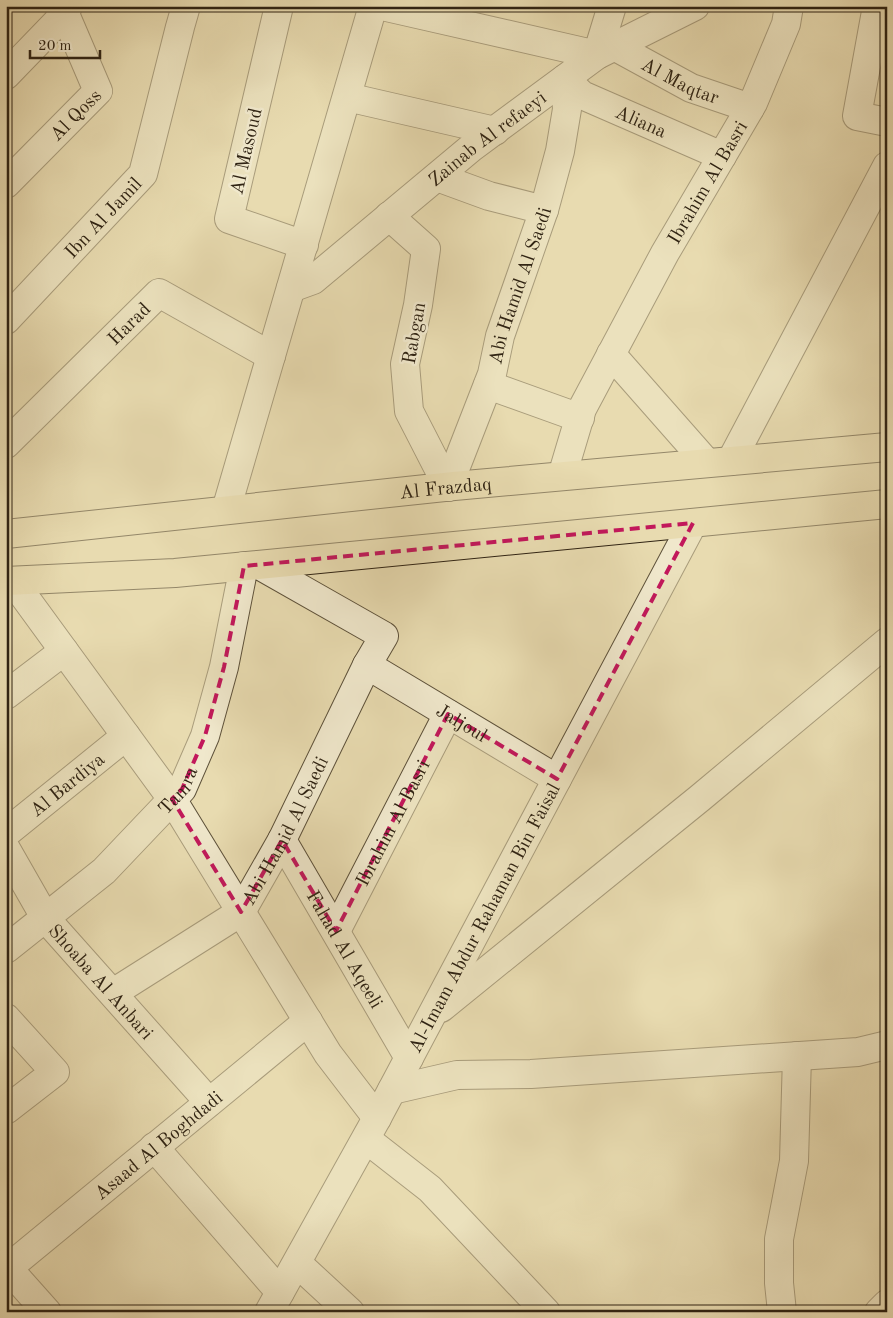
<svg xmlns="http://www.w3.org/2000/svg" width="893" height="1318" font-family="'Old Standard TT',serif">
<style>
.lines{fill:none;stroke-linecap:round;stroke-linejoin:round}
.minor-casing{stroke:#5d513a;stroke-width:30}
.major-casing{stroke:#2f2313;stroke-width:30}
.minor{stroke:#f0e8cc;stroke-width:28}
.major{stroke:#e8dbb0;stroke-width:28}
.marked{fill:none;stroke:#c2185b;stroke-width:4;stroke-dasharray:10 6;stroke-linejoin:round}
.labels{text-anchor:middle;stroke-width:5;stroke-linejoin:round;paint-order:stroke}
.street-label{font-size:19px;fill:#2f2313;stroke:#f0e8cc}
</style>
<rect width="100%" height="100%" fill="#e8dbb0"/>
<filter id="stains"><feTurbulence type="fractalNoise" baseFrequency=".004" numOctaves="4"/><feColorMatrix values="0 0 0 0 .2 0 0 0 0 .09 0 0 0 0 .02 0 0 0 .5 -.17"/></filter>
<radialGradient id="worn" r=".72"><stop offset=".6" stop-color="#630" stop-opacity="0"/><stop offset="1" stop-color="#630" stop-opacity=".3"/></radialGradient>
<g class="lines">
<defs>
<g id="minor">
<path d="M279,6L229,219L304,245"/>
<path d="M382,6L597,55L612,6"/>
<path d="M877,6L857,116L887,122"/>
<path id="s1" d="M614,46L691,88L750,108"/>
<path d="M6,75L65,14L68,6"/>
<path id="s2" d="M565,79L582,95L722,156"/>
<path d="M347,97L495,131"/>
<path d="M437,177L489,196L544,210"/>
<path id="s3" d="M6,184L98,91L65,14L59,6"/>
<path d="M389,216L426,249L418,305L405,364L409,411L448,487"/>
<path id="s4" d="M291,288L313,280L471,148L597,55L695,6"/>
<path id="s5" d="M6,320L143,174L180,27L186,6"/>
<path d="M611,354L707,463"/>
<path d="M488,385L580,418"/>
<path id="s6" d="M6,444L159,293L271,356"/>
<path d="M731,461L887,166"/>
<path id="s7" d="M562,476L582,409L665,253L753,103L786,24L789,6"/>
<path id="s8" d="M448,487L492,374L500,336L544,210L560,151L567,109L565,79"/>
<path d="M226,510L373,6"/>
<path d="M13,581L172,799L328,1054L377,1118"/>
<path id="s9" d="M367,665L557,779"/>
<path d="M6,695L64,651"/>
<path id="s10" d="M6,833L126,736"/>
<path id="s11" d="M282,840L409,1058"/>
<path id="s12" d="M6,849L46,919L209,1102"/>
<path id="s13" d="M336,931L448,714"/>
<path id="s14" d="M6,949L104,871L182,789L205,736L224,667L244,566"/>
<path id="s15" d="M113,993L241,912L282,840L367,665L384,636L259,565"/>
<path d="M441,1008L700,798L887,642"/>
<path d="M6,1018L55,1072L6,1110"/>
<path d="M392,1090L457,1075L531,1074L858,1052L887,1045"/>
<path d="M366,1139L430,1189L546,1312"/>
<path d="M154,1147L280,1292"/>
<path d="M297,1263L350,1312"/>
<path d="M6,1266L47,1312"/>
<path id="s16" d="M8,1268L308,1021"/>
<path id="s17" d="M269,1312L377,1118L693,523"/>
<path d="M782,1312L779,1283V1239L794,1161L797,1056"/>
<path d="M879,1312L887,1304"/>
</g>
<g id="major">
<path id="s18" d="M6,534L454,486L887,447"/>
<path d="M6,581L175,573L887,504"/>
</g>
</defs>
<use href="#minor" class="minor-casing"/>
<use href="#major" class="major-casing"/>
<use href="#minor" class="minor"/>
<use href="#major" class="major"/>
</g>
<path d="M0 0H893V1318H0ZM693,523L557,779L448,714L336,931L282,840L241,912L172,799L182,789L205,736L224,667L244,566Z" fill="#e8dbb0" fill-opacity=".55" fill-rule="evenodd"/>
<path class="marked" d="M693,523L557,779L448,714L336,931L282,840L241,912L172,799L182,789L205,736L224,667L244,566Z"/>
<g class="labels">
<g class="street-label">
<text dy="7" stroke="none"><textPath href="#s1" startOffset="75">Al Maqtar</textPath></text>
<text dy="7" stroke="none"><textPath href="#s3" startOffset="98">Al Qoss</textPath></text>
<text dy="7" stroke="none"><textPath href="#s2" startOffset="88">Aliana</textPath></text>
<text dy="7" stroke="none"><textPath href="#s4" startOffset="248">Zainab Al refaeyi</textPath></text>
<text transform="translate(245 151) rotate(-77)" y="7">Al Masoud</text>
<text dy="7" stroke="none"><textPath href="#s7" startOffset="329">Ibrahim Al Basri</textPath></text>
<text dy="7" stroke="none"><textPath href="#s5" startOffset="141">Ibn Al Jamil</textPath></text>
<text dy="7" stroke="none"><textPath href="#s8" startOffset="214">Abi Hamid Al Saedi</textPath></text>
<text dy="7" stroke="none"><textPath href="#s6" startOffset="172">Harad</textPath></text>
<text transform="translate(413 333) rotate(-80)" y="7">Rabgan</text>
<text dy="7" stroke="none"><textPath href="#s18" startOffset="442">Al Frazdaq</textPath></text>
<text dy="7" stroke="none"><textPath href="#s9" startOffset="111">Jaljoul</textPath></text>
<text dy="7" stroke="none"><textPath href="#s10" startOffset="78">Al Bardiya</textPath></text>
<text dy="7" stroke="none"><textPath href="#s14" startOffset="235">Tamra</textPath></text>
<text dy="7" stroke="none"><textPath href="#s13" startOffset="122">Ibrahim Al Basri</textPath></text>
<text dy="7" stroke="none"><textPath href="#s15" startOffset="244">Abi Hamid Al Saedi</textPath></text>
<text dy="7" stroke="none"><textPath href="#s17" startOffset="449">Al-Imam Abdur Rahaman Bin Faisal</textPath></text>
<text dy="7" stroke="none"><textPath href="#s11" startOffset="126">Fahad Al Aqeeli</textPath></text>
<text dy="7" stroke="none"><textPath href="#s12" startOffset="164">Shoaba Al Anbari</textPath></text>
<text dy="7" stroke="none"><textPath href="#s16" startOffset="194">Asaad Al Boghdadi</textPath></text>
</g>
</g>
<rect width="893" height="1318" fill="none" stroke="#e8dbb0" stroke-width="25"/>
<rect x="8" y="8" width="878" height="1303" fill="none" stroke="#2f2313" stroke-width="2.5"/>
<rect x="12" y="12" width="868" height="1293" fill="none" stroke="#2f2313"/>
<path d="M30 50v8h70v-8" fill="none" stroke="#2f2313" stroke-width="2.5"/>
<text x="38" y="50" font-size="15" fill="#2f2313" stroke="#f0e8cc" stroke-width="4" paint-order="stroke">20 m</text>
<rect width="100%" height="100%" filter="url(#stains)"/>
<rect width="100%" height="100%" fill="url(#worn)"/>
</svg>
